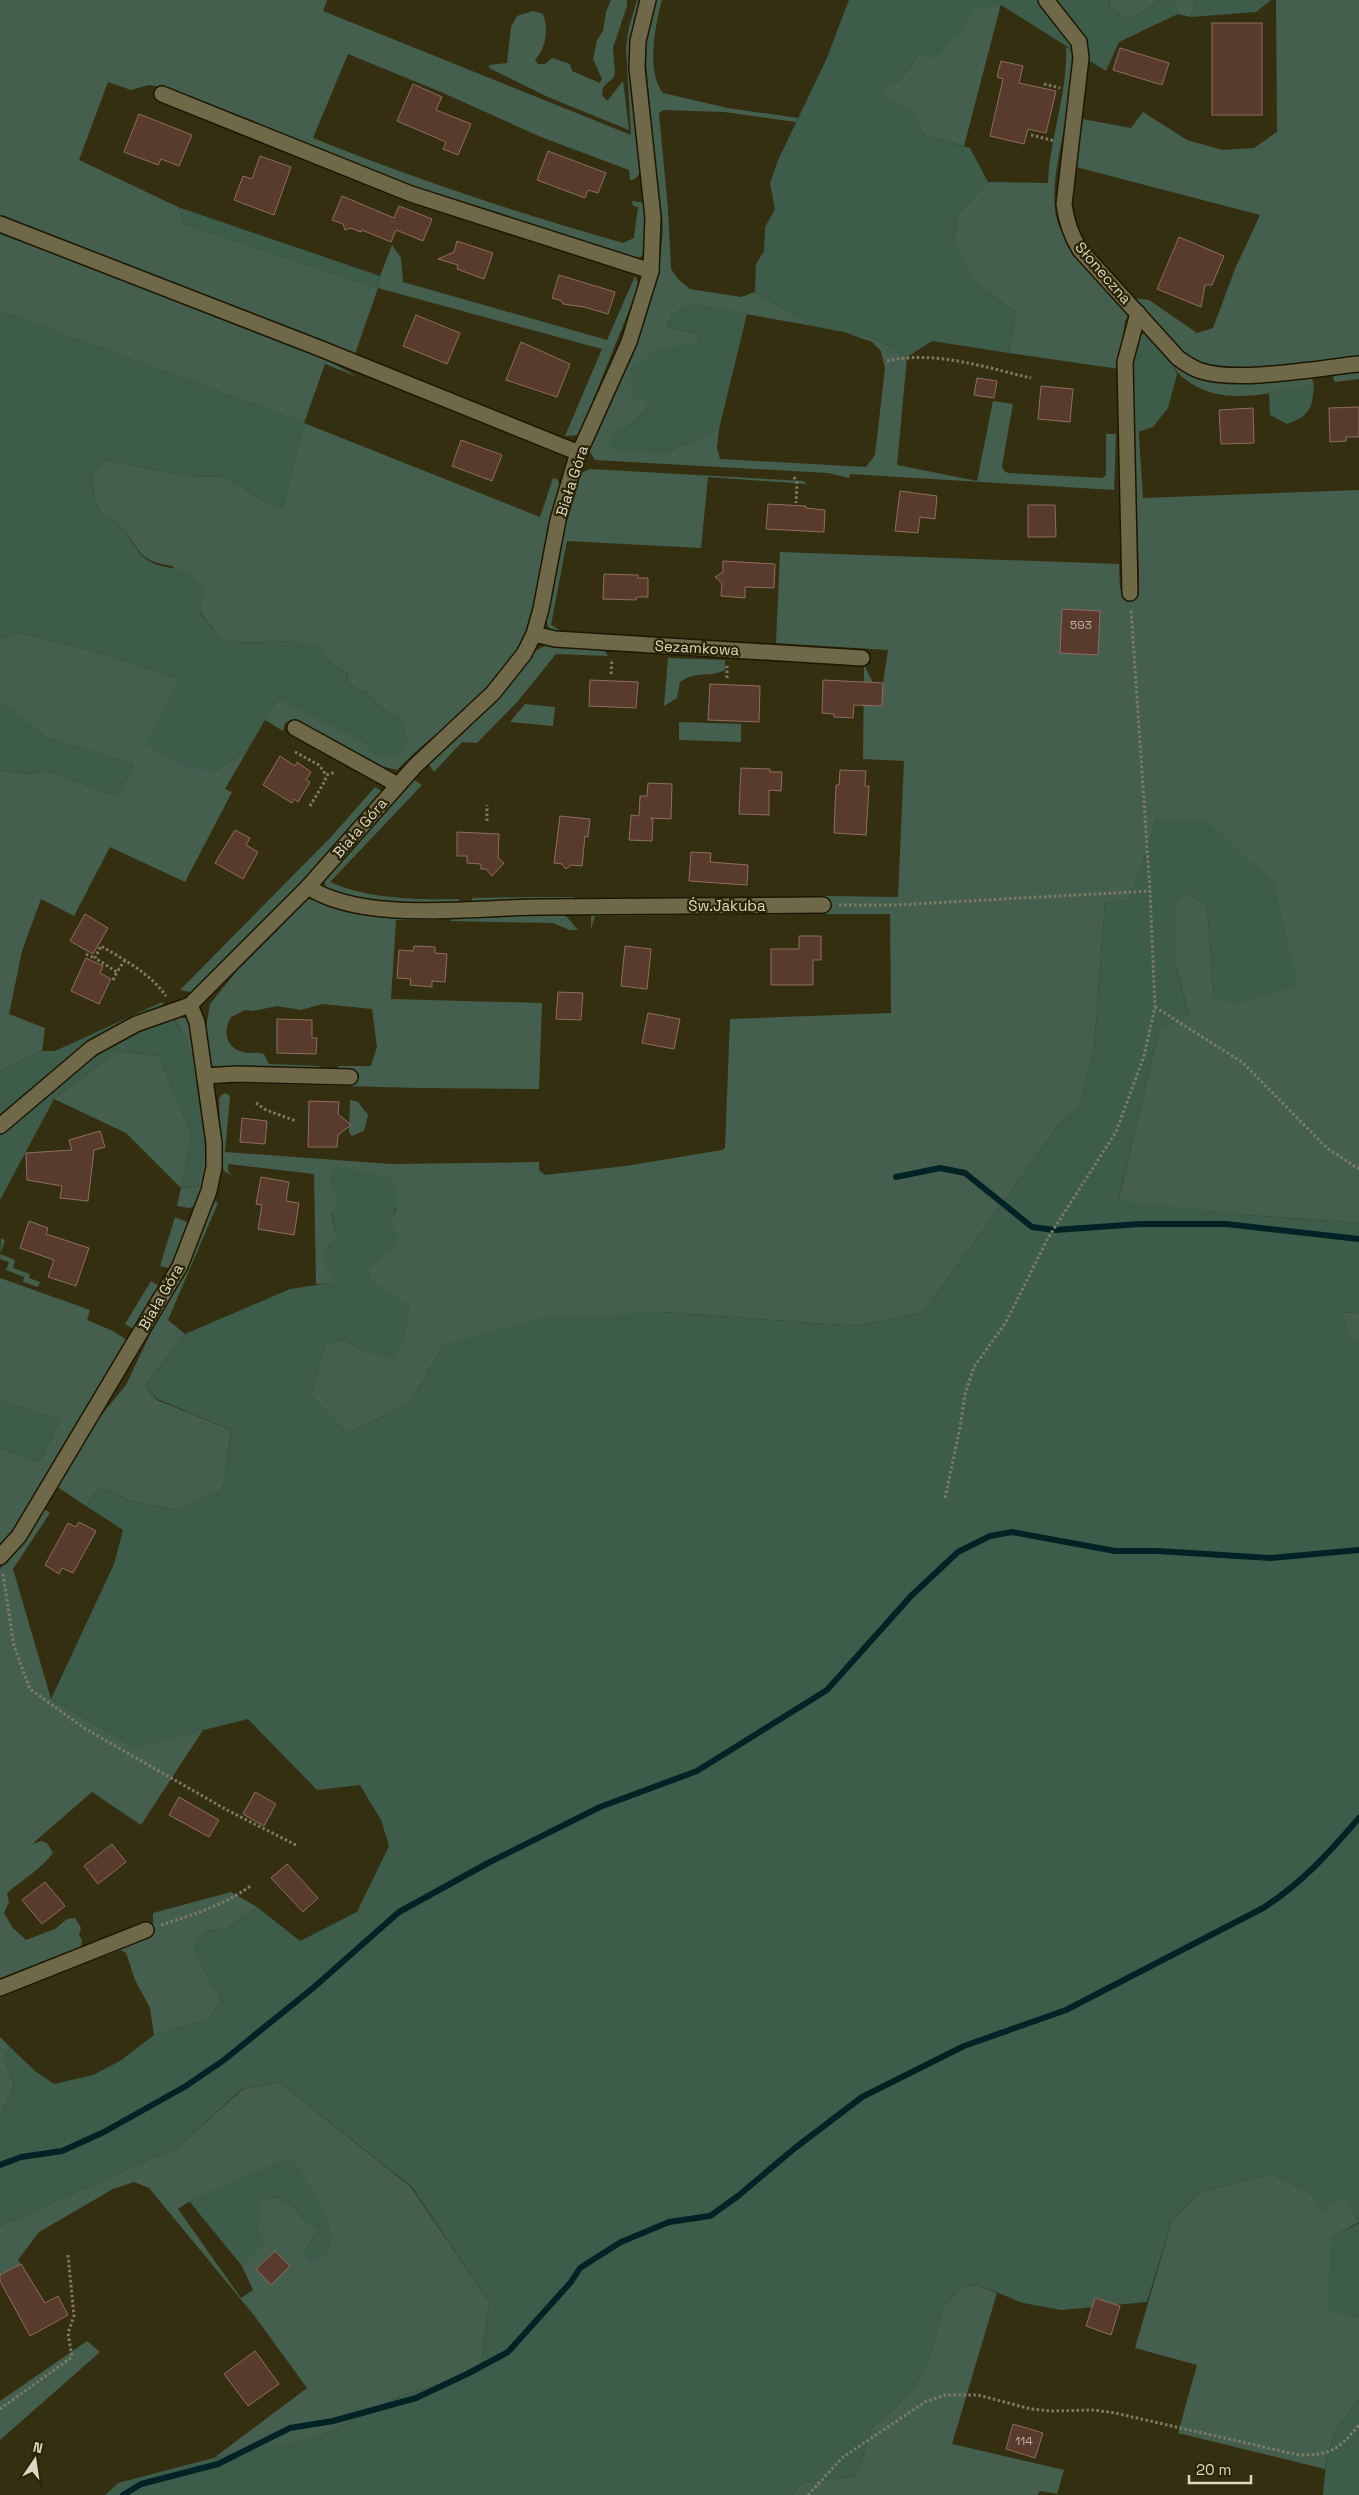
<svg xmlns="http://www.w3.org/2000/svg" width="1359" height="2495" font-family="'Space Grotesk',sans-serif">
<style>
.green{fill:#455f4f;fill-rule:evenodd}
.forest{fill:#3d5c4a}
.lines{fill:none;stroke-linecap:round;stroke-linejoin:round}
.stream{stroke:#022326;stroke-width:6}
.building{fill:#593b2e;stroke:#8e6d5f}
.minor-casing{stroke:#1d1700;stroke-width:18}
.path{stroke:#7f7b63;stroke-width:3;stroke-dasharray:2.5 2.5;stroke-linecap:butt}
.minor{stroke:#6f694a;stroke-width:15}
.labels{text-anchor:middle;stroke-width:4.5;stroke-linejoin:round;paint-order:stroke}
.number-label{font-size:12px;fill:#bab1a1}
.street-label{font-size:15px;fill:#dbd8c7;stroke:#2b2506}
</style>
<rect width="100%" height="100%" fill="#352f11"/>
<g class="green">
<path d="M0,0H327L323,11L631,135L626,47L629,27L637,0H640L630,46V75L641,172L635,179L630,180L629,170L541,137L441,92L348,54L313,138C415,179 517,213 623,243L634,238L638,207L633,206L632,201L644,203L646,249L643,255L636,260L415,190L162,87L149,85L131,90L108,82L79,160L178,207L184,224L378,288L380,276L392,245L401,258L403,282L607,340L635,276L638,282L636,293L579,435L565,436L602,349L378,288L355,354L0,216Z"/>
<path d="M611,0H627V6L613,48L615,73L613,78L603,87L602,95L607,101L623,81L629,130L548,97L489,68V65L507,63L511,27L517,16L533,11L543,14C549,29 546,48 535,60L538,64H545L552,58L570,64L572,71L600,83L602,79L593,59L597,40L603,31L606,12Z"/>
<path d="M655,0H662C655,24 646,73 663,93L728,108L798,118L796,122L724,112L664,110L659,113L668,210L671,269L678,279L690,289L741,297L755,292L813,326L690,304L672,315L667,327L697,334L701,342L657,350L646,411L629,426L663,454L719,429L717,448L720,459L866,467L875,455L885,368L881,351L872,342L844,332L874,338L907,357L897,465L977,481L993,401L1013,404L1002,466L1004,471L1008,473L1102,478L1106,475V434H1116L1114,490L850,474L849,478L828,473L595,460L589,450L592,439L655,281C662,252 667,220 657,191L646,63L647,31Z"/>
<path d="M1109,0H1161L1128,20L1110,7Z"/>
<path d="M1174,0H1196L1191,17L1178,14Z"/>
<path d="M1276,0H1359V358C1321,362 1223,377 1192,362C1181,357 1143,310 1132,298L1149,300L1197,333L1213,328L1235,269L1260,215L1076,167L1082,119L1131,128L1143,112L1187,140L1223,150L1254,148L1277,132Z"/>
<path d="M1001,4L964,146L923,135L912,110L884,100L882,87L901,80L917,56L959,34L975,8Z"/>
<path d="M1066,47L1072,50C1072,68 1072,85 1069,103C1064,139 1045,195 1060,228C1076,261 1109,285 1128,316L1125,321L1119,369L1009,353L1016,312L975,283L954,242L958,214L988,182L1048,183C1050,136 1068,93 1066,47Z"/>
<path d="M0,233L318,355L358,377L325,364L304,423L540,517L553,478L557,479L561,487C547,556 542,638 489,689C460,718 425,740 397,770L373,764L293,719L285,723L283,731L265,720L278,698L362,740L378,757L403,720L384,710L366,692L347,684L348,673L293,641L237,643L220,638L200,612L173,566C136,561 142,550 120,526C115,520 105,519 101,513C93,503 93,487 92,475L103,460L188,476L225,477L271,505L283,507L304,423L0,311Z"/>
<path d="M1137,338L1135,373L1143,498L1359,490V1223L1236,1214L1118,1201L1159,1030L1189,1015L1175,961L1174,902L1187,892L1207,906L1214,998L1298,985L1157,819L1130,900L1105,903L1094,1049L1080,1105L1058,1126L923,1313L856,1326L662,1312L443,1345L410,1404L347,1433L311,1396L325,1344L346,1340L367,1353L410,1308L371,1281L367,1268L393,1248L390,1221L397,1209L340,1200L331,1214L338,1239L325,1249L337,1283L316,1284L314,1174L228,1164V1172L233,1175C225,1173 223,1171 221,1162L219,1099L221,1095L226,1093L230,1096L225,1152L391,1164L539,1162V1170L545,1175L626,1166L722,1150L725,1148L730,1019L891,1013L890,914H819L823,905V896L898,897L904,761L863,759L864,665L873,683H883L888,650L776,643L780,552L1119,564L1120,589L1130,593L1137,592L1139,577L1132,380Z"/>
<path d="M1172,362C1215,394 1250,381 1299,376L1312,378L1314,385C1274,391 1229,407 1192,384C1182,377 1177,374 1172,362Z"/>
<path d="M1359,371V379L1335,382L1333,378L1336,373Z"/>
<path d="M590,469L804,481L806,484L708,477L701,548L567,541L551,625L561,631L634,636V640L559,633L549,628L544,615L560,534L579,474Z"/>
<path d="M16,632L90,650L179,679L146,744L213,772L247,751L225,789L232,792L185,882L110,847L74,916L41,899L22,951L9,1014L45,1028L42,1051L0,1071V770L27,774L47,771L117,796L134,765L46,737L0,701V639Z"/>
<path d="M545,646L604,650L608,656L556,654L518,701L477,743L462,742L434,772L428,763L511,683L535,651Z"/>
<path d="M668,658L725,660V670C710,678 697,670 680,682L677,698L664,706Z"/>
<path d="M525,704L555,707L553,726L510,722Z"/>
<path d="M679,722L741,724V742L679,740Z"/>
<path d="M415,780L422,785L330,882C368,899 417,900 459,899V906L363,900L326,889L324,879L410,781Z"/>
<path d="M375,787L383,792L301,884L195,993L180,990L331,837Z"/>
<path d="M531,897H575L569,902L472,905V898Z"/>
<path d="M306,898L352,911L434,916L436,920H396L391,999L542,1003L539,1089L419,1088L240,1083L238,1080L356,1076L355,1071L338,1069V1066H371L377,1047L372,1009L322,1004L301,1010L277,1006L253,1011L245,1010L231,1017C221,1034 228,1051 248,1053C254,1053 258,1052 264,1054L269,1064L320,1066L316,1070L216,1067L211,1065L206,1028L210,1004L247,958Z"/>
<path d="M794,911L801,914L595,916L591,929V913Z"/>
<path d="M557,913L567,917L578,930H570L553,923L450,921L454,917Z"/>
<path d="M172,1016L186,1018L189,1023C199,1078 221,1151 197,1205L190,1208L177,1206L181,1188L126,1133L54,1099L117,1051L159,1056L192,1136L181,1188L198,1187L206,1135L187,1040Z"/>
<path d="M350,1100L358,1102L368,1115L364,1131L352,1136L349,1132Z"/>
<path d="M215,1201L218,1203L168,1320L185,1334L145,1386L157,1400L231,1430L223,1490L177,1510L131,1501L99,1487L86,1506L56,1486L94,1424L126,1385L152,1330L179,1280Z"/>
<path d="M175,1217L187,1222L189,1226L173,1265L169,1268L160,1266Z"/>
<path d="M1,1238L5,1240L0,1254L15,1260L13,1268L30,1274L29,1278L40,1282L38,1287L23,1282L24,1277L6,1270L9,1262L0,1259Z"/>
<path d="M0,1278L90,1310L87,1320L113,1331L128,1341L10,1536L0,1549V1448L39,1462L60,1420L0,1401Z"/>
<path d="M151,1281L161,1287L135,1330L125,1324Z"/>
<path d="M1359,1312V1341L1348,1339L1343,1313Z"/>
<path d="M44,1509L50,1513L13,1569L51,1699L135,1747L203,1730L141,1825L92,1792L32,1844L41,1841L47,1843L53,1853C41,1869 23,1879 7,1893L9,1902L4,1913L13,1928L26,1940L55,1929L67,1919L75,1918L81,1928L79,1935L82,1940L81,1948L0,1980V1569Z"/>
<path d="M231,1892L257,1907L226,1929L203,1931L199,1962L222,2000L209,2019L154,2035L150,2008L135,1980L126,1953L121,1950L40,1979L153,1932V1913Z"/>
<path d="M0,2037L10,2047L4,2058L14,2085L0,2117Z"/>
<path d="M279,2082L411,2187L489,2302L480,2372L402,2395L317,2438L215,2457L307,2388L253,2314L149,2188L134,2182L113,2189L39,2232L18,2260L21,2264L0,2275V2226L178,2147L243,2089ZM285,2160L295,2163L322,2208L327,2253L303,2256L319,2227L305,2222L295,2207L277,2197L261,2200V2219L256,2224L264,2243L242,2266L253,2290L241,2298L178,2209L190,2201Z"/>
<path d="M1274,2175L1313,2195L1344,2196L1359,2222L1331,2238L1356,2319L1359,2315V2399L1338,2427L1327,2452L1325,2469L1178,2433L1197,2365L1135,2348L1172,2220L1199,2193L1248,2179Z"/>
<path d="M963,2285L980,2286L997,2293L952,2444L1064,2470L1057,2494L1040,2491L1037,2495H793L803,2482L856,2476L873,2426L896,2407L914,2387L928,2361L944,2306Z"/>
<path d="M87,2341L100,2352L0,2440V2401Z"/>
</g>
<g class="forest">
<path d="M849,0H1109L1110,7L1128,20L1161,0H1174L1178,14L1119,42L1106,71L1001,5L976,8L959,34L936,58L917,56L901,80L882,87L885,100L912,110L923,135L970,148L988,182L958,214L954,242L975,283L1016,312L1009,353L932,341L907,357L874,338L813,326L755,292L756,264L764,251L765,227L775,209L770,183L779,158L826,60Z"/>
<path d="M1196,0H1271L1256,12L1191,17Z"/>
<path d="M178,207L380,276L378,288L184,224Z"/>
<path d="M690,304L747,314L719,429L663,454L616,453L609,443L614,430L629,426L646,411L647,401L633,399L630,369L657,350L701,341L697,334L667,327L672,315Z"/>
<path d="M0,311L304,423L284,507L271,505L225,477L188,476L103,460L92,475C93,487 93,501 100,512C104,518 114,520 119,525C132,537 137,558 155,564C182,573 183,563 205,588L200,613L220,638L237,643L293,641L321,646L327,661L348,673L347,684L366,692L384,710L403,720L408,743L399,756L378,757L362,740L278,698L247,751L213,772L180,765L145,744L179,679L90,650L16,632L0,639Z"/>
<path d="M1140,333L1147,334L1172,362L1177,374L1168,408L1153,427L1138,432C1137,410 1129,350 1140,333Z"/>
<path d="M1314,385C1312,410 1310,415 1287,424L1270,415L1269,391Z"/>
<path d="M0,700L46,737L134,765L117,796L47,771L27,774L0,770Z"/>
<path d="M1157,819L1205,820L1274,882L1298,986L1235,1004L1214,998L1207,906L1187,892L1174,902L1175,961L1189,1016L1159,1030L1118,1200L1236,1214L1359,1223V1312L1343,1313L1348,1339L1359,1341V2222L1344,2196L1320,2213L1313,2195L1274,2175L1248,2179L1199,2193L1172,2220L1147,2302L1061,2310L1023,2303L981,2286L963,2285L944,2306L928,2361L914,2387L896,2407L873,2426L856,2476L803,2482L793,2495H105L118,2483L232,2453L317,2438L402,2395L480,2372L489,2302L412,2187L279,2082L242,2089L178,2147L0,2226V2117L14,2085L4,2058L10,2047L35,2071L54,2084L93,2075L120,2061L154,2035L209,2019L222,2000L199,1962L193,1945L203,1931L226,1929L257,1907L300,1941L357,1912L389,1846L381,1820L360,1785L317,1790L248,1719L135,1747L51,1699L114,1564L123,1530L86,1506L99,1487L131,1501L177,1510L223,1490L231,1430L157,1399L145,1386L185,1334L290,1289L336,1282L324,1264L325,1249L338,1239L331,1213L340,1200L329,1182L336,1166L389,1177C400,1193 400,1205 390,1221L399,1238L394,1248L367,1268L372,1281L410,1308L404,1340L394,1359L367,1353L346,1340L325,1344L311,1396L347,1433L410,1404L443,1345L541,1318L662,1312L856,1326L923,1313L1058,1126L1080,1105L1094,1049L1105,903L1130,900Z"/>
<path d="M162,1002L187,1040L206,1135L198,1187L181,1188L192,1136L159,1056L117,1051L54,1099L0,1200V1071L42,1051H55Z"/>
<path d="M0,1401L60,1420L39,1462L0,1448Z"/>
<path d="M285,2160L295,2163C308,2185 341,2226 328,2252C325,2257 317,2260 312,2264L303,2256L319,2227L305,2222L295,2207L277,2197L261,2200V2219L256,2224L265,2243L242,2266L189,2201Z"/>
<path d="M1359,2223V2315L1356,2319L1328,2309L1331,2238Z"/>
<path d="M1359,2399V2495H1323L1327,2452L1338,2427Z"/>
</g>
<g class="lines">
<g class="stream">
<path d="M896,1177L940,1168L965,1173L1032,1227L1055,1230L1140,1224H1226L1359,1239"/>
<path d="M0,2165L21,2157L62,2151L104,2132L186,2086L224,2060L313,1988L399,1912L488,1863L600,1807L697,1771L827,1690L911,1596L958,1552L990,1536L1012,1532L1115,1551H1157L1271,1558L1359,1550"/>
<path d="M123,2495L141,2484L218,2464L290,2428L333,2421L416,2398L467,2374L508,2352L571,2282L580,2268L621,2242L669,2222L710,2216L738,2196L795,2148L862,2097L964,2046L1066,2010L1263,1908C1302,1883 1329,1853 1359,1818"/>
</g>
</g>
<g class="building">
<rect x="1212" y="23" width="50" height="92"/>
<path d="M1120,48L1169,63L1162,85L1113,70Z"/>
<path d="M1001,61L1023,66L1019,83L1056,91L1046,133L1028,129L1024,144L990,136L1003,79L997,77Z"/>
<path d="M413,84L442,97L436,110L471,124L458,155L443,149L446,142L397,121Z"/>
<path d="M139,114L192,135L179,166L161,159L158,165L124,152Z"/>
<path d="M548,151L606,173L598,193L588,190L585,198L537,180Z"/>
<path d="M260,156L291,167L274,215L234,200L243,176L252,179Z"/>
<path d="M342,196L394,218L399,206L432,219L423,241L396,230L391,242L362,230L361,232L351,228L345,230L343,224L332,220Z"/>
<path d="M1179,237L1224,256L1212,285H1205L1201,307L1157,289Z"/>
<path d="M457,241L493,253L484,279L457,269L458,265L438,259L454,252Z"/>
<path d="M559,275L615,292L608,314L584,307L563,304L562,301L552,298Z"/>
<path d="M416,315L460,333L447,364L403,346Z"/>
<path d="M521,342L570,364L557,397L506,380Z"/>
<path d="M977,378L997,381L994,398L974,395Z"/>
<path d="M1041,386L1073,389L1070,422L1038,419Z"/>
<path d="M1359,407V437H1346V441L1330,442L1329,408Z"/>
<path d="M1253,408L1254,443L1221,444L1219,410Z"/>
<path d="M461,440L502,455L492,481L452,466Z"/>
<path d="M900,491L937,496L935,519L920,517L918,533L895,531Z"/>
<path d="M768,504L806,506V508L825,510L824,532L766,529Z"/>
<path d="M1028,505H1055L1056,537H1028Z"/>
<path d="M723,561L775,564L774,588L745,587V598L721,596L722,583L715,577L723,572Z"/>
<path d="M604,574L638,575V578H648V597H637L636,600L603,599Z"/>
<path d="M1062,609L1100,611L1098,655L1060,653Z"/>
<path d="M590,680L638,682L636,708L589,706Z"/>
<path d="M823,680L883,683L882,706L854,705L853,718L834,717V714L822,713Z"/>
<path d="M710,684L760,686L759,722L708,720Z"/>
<path d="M280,756L295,766L297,762L311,772L306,780L310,782L298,802L294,799L292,803L263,785Z"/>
<path d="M741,768L770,769V772H782L781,791L769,790V815L739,814Z"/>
<path d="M840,770L866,771L865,786H869L866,835L834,833L836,785H839Z"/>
<path d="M648,783L672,784L671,819L650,818L653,819L652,841L629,840L631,815L639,816L640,796H647Z"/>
<path d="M560,816L590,819L588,837L585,836L582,866L571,865L566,869L562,864L554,863Z"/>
<path d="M235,830L250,838L246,845L258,852L243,879L215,863Z"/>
<path d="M457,832L499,834L498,858L504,863L492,876L486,869H481V864L467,863V856H457Z"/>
<path d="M691,852L711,853L710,862L748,865L747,885L689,881Z"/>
<path d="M85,914L108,928L93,954L70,941Z"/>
<path d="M799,936H821V960H813V985H771V949H799Z"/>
<path d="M414,946L435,947V953L447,954L445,982L432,981V987L410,985L411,979L397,978L399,950L413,951Z"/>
<path d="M625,946L651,949L647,989L621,986Z"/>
<path d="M86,958L103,966L100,973L111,979L99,1004L71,991Z"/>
<path d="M558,992L583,993L581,1020L556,1019Z"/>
<path d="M648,1013L680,1019L674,1049L642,1043Z"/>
<path d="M277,1019L312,1020V1038H317L316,1054L277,1053Z"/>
<path d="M309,1101L339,1102L338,1114L351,1125L338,1135L337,1147H308Z"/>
<path d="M242,1118L267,1121L265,1144L240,1142Z"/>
<path d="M100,1131L105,1147L94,1150L88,1201L60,1198L62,1186L27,1180L26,1153L72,1150L69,1140Z"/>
<path d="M261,1177L289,1182L286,1201L299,1203L294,1235L258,1229L262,1205L256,1204Z"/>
<path d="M29,1221L48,1228L46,1234L89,1248L76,1286L48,1277L54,1260L20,1248Z"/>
<path d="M79,1522L96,1531L73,1573L62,1568L59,1574L45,1565L68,1523L76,1527Z"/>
<path d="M255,1792L276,1804L264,1826L243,1814Z"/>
<path d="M179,1797L219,1820L209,1837L169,1815Z"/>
<path d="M112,1844L126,1862L98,1884L84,1866Z"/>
<path d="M287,1864L318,1898L303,1912L271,1878Z"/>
<path d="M45,1882L65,1906L42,1924L22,1900Z"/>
<path d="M275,2251L290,2266L271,2285L256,2269Z"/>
<path d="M21,2264L45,2303L58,2296L68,2315L30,2336L0,2281V2275Z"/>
<path d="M1095,2298L1120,2306L1111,2335L1086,2326Z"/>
<path d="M255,2351L279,2384L248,2406L224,2374Z"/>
<path d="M1013,2424L1043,2433L1035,2458L1006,2449Z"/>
</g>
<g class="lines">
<defs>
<g id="minor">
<path d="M1046,0L1079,42L1081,58L1064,204C1066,222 1071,235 1080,250L1178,358C1186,364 1192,368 1201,371C1238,383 1319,368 1359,364"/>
<path d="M162,94L411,194L651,271"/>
<path d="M0,224L319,348L579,453"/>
<path d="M1130,593L1125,362L1138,313"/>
<path d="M534,634L555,639L862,658"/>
<path d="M295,728L398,785"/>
<path d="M308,887C364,924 477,907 543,907C636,907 730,905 823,905"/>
<path d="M205,1076L237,1074L350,1077"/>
<path d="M0,1126L92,1048L136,1024L190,1005L308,887L415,766L493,693L524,654L534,634L541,609L558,520L575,462L629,342L651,271L653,217L637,68L638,41L648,0"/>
<path d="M0,1557L19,1536L180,1266L209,1191L214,1167V1143L197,1022L190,1005"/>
<path d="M0,1988L146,1930"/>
</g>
</defs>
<use href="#minor" class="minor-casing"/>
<g class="path">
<path d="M1044,84L1060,88"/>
<path d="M1031,135L1055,141"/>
<path d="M887,361C934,350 984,367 1031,378"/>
<path d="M794,477L797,483L796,503"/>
<path d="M611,674L612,659"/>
<path d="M727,678V666"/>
<path d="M295,752L319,765L326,775L336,772"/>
<path d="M310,806L325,781L326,775"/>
<path d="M487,821V805"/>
<path d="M839,905H894L1150,891"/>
<path d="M86,954L95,958"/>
<path d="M125,960L117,972L95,958L101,946C123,959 151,974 166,996"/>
<path d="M113,980L117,972"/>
<path d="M1155,1007L1242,1062L1327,1148L1359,1169"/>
<path d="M256,1103L266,1110L296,1121"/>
<path d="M945,1498L960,1428L965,1394L974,1367L1006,1322L1048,1238L1116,1132L1144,1056L1155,1007L1150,891L1131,609"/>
<path d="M3,1574L14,1646L30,1689L84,1728L227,1810L296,1845"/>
<path d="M161,1925C193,1915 224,1905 252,1885"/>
<path d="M0,2409L72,2357L68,2333L74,2316L68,2255"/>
<path d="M808,2495L843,2457L925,2402L945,2395H978L1031,2409L1051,2411L1094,2410L1115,2413L1299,2455C1331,2455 1338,2450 1359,2425"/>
</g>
<use href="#minor" class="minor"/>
</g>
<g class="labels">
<g class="number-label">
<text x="1081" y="629">593</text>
<text x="1024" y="2445">114</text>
</g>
<g class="street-label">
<text transform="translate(1103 273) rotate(49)" y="5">Słoneczna</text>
<text transform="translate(572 481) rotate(-72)" y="5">Biała Góra</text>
<text transform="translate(697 648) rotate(3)" y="5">Sezamkowa</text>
<text transform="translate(360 828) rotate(-49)" y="5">Biała Góra</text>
<text x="727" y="911">Św.Jakuba</text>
<text transform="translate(161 1297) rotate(-60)" y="5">Biała Góra</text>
</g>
</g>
<g transform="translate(35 2460) rotate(13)" stroke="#2b2506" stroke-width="4" paint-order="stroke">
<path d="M0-4L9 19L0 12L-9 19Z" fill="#dbd8c7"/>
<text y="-8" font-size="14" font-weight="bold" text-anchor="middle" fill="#dbd8c7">N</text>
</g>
<path d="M1189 2475v8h62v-8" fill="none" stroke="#dbd8c7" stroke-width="2.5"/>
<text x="1196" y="2475" font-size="15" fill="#dbd8c7" stroke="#2b2506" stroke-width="4" paint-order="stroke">20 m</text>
</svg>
